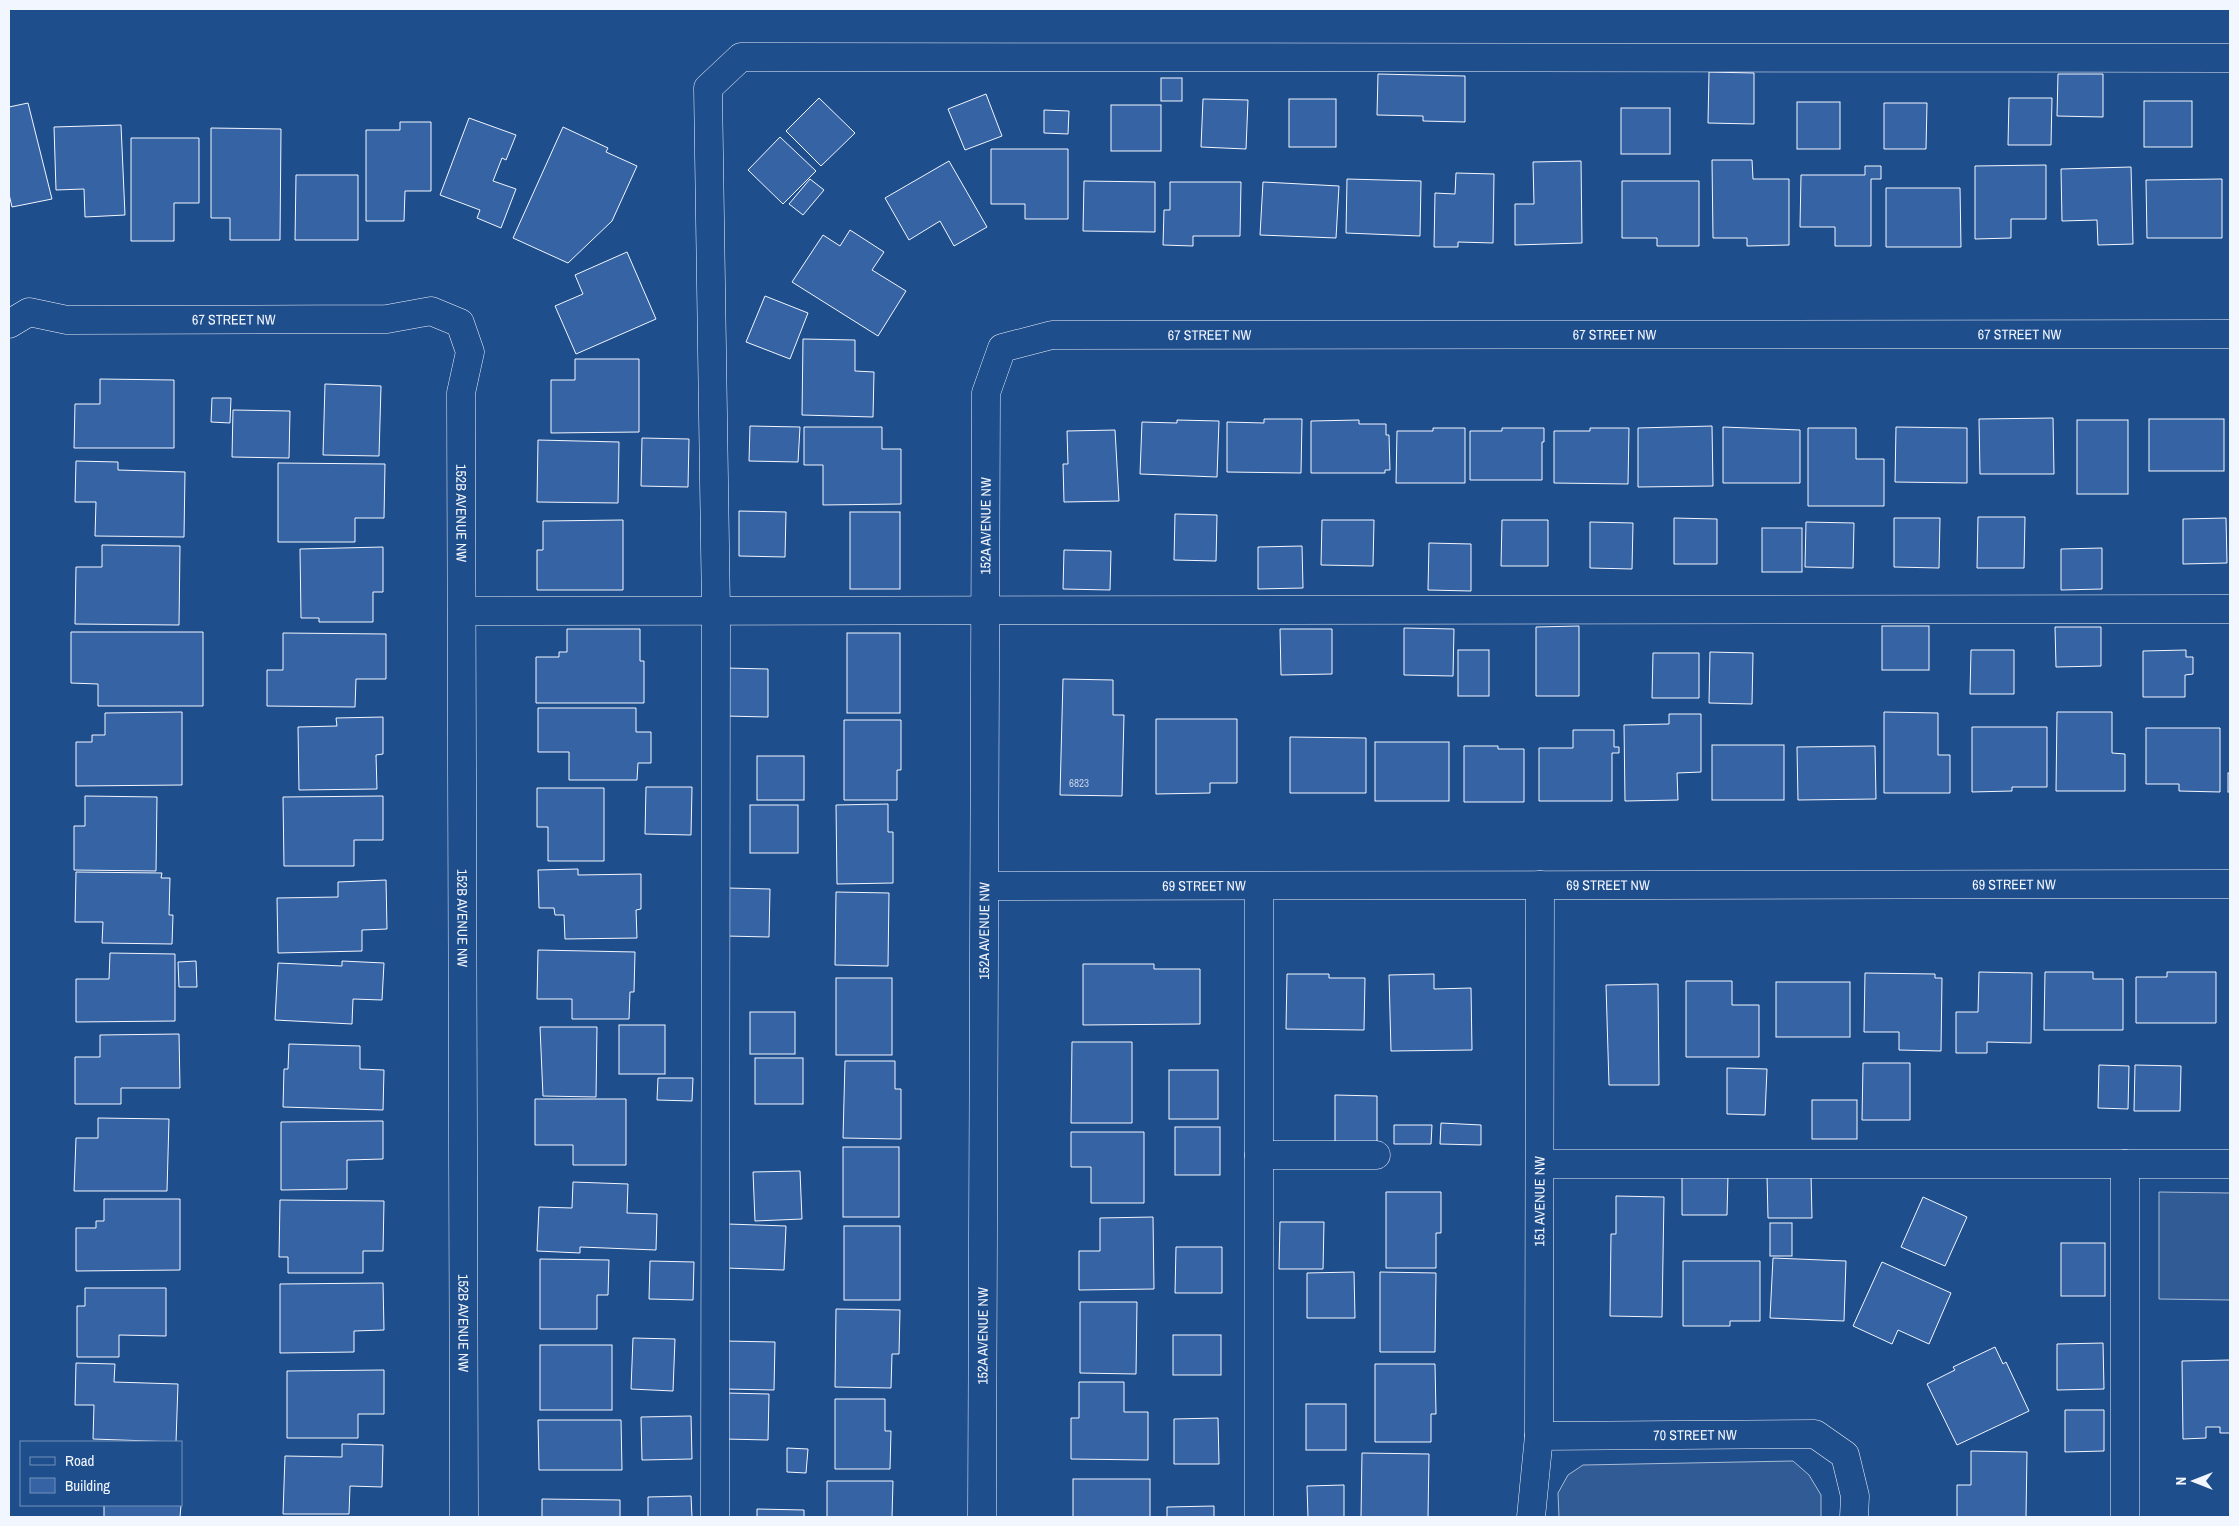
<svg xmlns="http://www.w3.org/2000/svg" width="2239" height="1526" font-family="'Archivo Narrow',sans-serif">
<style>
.built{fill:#305b95;stroke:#a8bbd7}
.building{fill:#3563a3;stroke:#f2f6ff}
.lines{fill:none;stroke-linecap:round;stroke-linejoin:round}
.minor-casing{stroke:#f2f6ff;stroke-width:29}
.minor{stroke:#1f4e8c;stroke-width:28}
.labels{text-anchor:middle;stroke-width:4;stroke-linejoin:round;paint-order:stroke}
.number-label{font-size:11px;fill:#c3d1e8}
.street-label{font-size:14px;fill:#f2f6ff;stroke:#1f4e8c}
</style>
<rect width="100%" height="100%" fill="#1f4e8c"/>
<g class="built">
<path d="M2159,1192L2230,1193V1300L2159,1299Z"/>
<path d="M1793,1461L1809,1475L1821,1495V1517H1559L1558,1493L1568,1475L1583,1465Z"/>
</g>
<g class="building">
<path d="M1709,72L1754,73V124L1708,123Z"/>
<path d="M1378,74L1465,76V122L1423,121V116L1377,115Z"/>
<path d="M2058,74H2103V117L2057,116Z"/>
<rect x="1161" y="78" width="21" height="23"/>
<path d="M986,94L1002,136L965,150L948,109Z"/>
<path d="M819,98L855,133L821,166L786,131Z"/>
<path d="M2009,98H2052L2051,145H2008Z"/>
<path d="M1203,99L1248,100L1246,149L1201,147Z"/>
<rect x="1289" y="99" width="47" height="48"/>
<rect x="2144" y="101" width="48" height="46"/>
<rect x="1797" y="102" width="43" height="47"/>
<path d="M28,103L52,199L12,207L9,194V107Z"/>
<path d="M1884,103H1927L1926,149H1884Z"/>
<rect x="1111" y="105" width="50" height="46"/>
<rect x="1621" y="108" width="49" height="46"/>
<path d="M1044,110L1069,111L1068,134L1044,133Z"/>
<path d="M469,118L516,135L506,160L502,158L493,181L516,189L501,228L477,218L480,210L440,195Z"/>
<path d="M400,122H431V191H405L404,221H366V130H400Z"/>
<path d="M121,125L125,215L85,217L84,189L56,190L54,127Z"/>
<path d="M563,127L608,148L606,152L637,166L612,221L568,263L513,238Z"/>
<path d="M211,128L281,129L280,240H230V218H211Z"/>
<path d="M780,137L816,171L783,204L748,170Z"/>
<path d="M131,138H199V203H174V241H131Z"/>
<path d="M991,149H1068V219H1025V204H991Z"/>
<path d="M1712,160H1752L1753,179H1789V245L1747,246V238H1713Z"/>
<path d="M949,161L987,227L954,246L940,221L909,240L885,198Z"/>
<path d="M1581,161L1582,243L1515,245V204H1534L1533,162Z"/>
<path d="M2046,165V219H2011V238L1975,239V166Z"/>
<path d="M1865,166H1881V179H1871V246H1835V227H1800L1801,175H1865Z"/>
<path d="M2131,167L2133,244L2098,245L2097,220L2062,221L2061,169Z"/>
<path d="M1456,173L1494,174L1493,243L1458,242V247H1434L1435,193L1455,194Z"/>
<path d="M296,175H358V240H295Z"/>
<path d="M810,179L824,190L803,215L789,204Z"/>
<path d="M1347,179L1421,181L1420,236L1346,233Z"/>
<path d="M2222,179V238H2147L2146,180Z"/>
<path d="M1084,181L1155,182V232L1083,231Z"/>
<path d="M1622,181H1699V246H1657V238H1622Z"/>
<path d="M1170,182H1241L1240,236H1193V246L1163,245L1164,210H1170Z"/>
<path d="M1263,182L1339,186L1336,238L1260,235Z"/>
<path d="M1886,188H1960L1961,247H1886Z"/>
<path d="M850,230L884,252L872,270L906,291L878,336L792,282L823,235L840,246Z"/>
<path d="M627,252L656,319L576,354L555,306L583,294L575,275Z"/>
<path d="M765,296L808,313L790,359L746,342Z"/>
<path d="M803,339L855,340V371L874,372L873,417L802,415Z"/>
<path d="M575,359H639V432L551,433V380H575Z"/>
<path d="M100,379L174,380V448H74L75,404H100Z"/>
<path d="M325,384L381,386L379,456L323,455Z"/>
<path d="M212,398H231L230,423L211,422Z"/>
<path d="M233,410L290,411L289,458L232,457Z"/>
<path d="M2053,418L2054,474H1980L1979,419Z"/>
<path d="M1264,419H1302L1301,473L1227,472V422L1264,423Z"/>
<rect x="2149" y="419" width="75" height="52"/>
<path d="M1177,420L1219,421L1217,477L1140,474L1142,422L1177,423Z"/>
<path d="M1359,420V424H1386V435H1389L1390,470H1385V473H1311V421Z"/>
<rect x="2077" y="420" width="51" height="74"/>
<path d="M750,426L800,427L798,462L749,461Z"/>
<path d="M1712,426L1713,486L1638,487V428Z"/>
<path d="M804,427H882V449H901V504L823,505V465H804Z"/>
<path d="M1723,427L1800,430V483H1723Z"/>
<path d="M1896,427L1967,428V483L1895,482Z"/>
<path d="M1433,428H1465V483H1396L1397,431H1433Z"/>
<path d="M1502,428H1544V442H1542V480H1470V431H1502Z"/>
<path d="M1590,428H1629L1628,484L1554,483V431H1590Z"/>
<path d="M1808,428H1856V459H1884V506H1808Z"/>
<path d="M1115,430L1119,501L1064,502L1063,464H1068L1067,431Z"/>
<path d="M642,438L689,439L688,487L641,486Z"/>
<path d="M538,440L619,442L618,503L537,502Z"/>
<path d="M76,461L118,462V470L185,472L184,537L95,536L96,502H75Z"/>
<path d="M278,463L385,464L384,518H355V542H278Z"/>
<path d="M739,511L786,512L785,557L739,556Z"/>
<rect x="850" y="512" width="50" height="77"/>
<path d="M1175,514L1217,515L1216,561L1174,560Z"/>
<path d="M1978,517H2025L2024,568H1977Z"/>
<path d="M1674,518L1717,519V564H1674Z"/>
<path d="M1894,518H1940L1939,568L1894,567Z"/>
<path d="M2226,518L2227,563L2183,564V519Z"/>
<path d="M623,520V590H537V550H543V521Z"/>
<path d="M1322,520H1374L1373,566L1321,565Z"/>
<path d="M1502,520H1548V566H1501Z"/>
<path d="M1590,522L1633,523L1632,569L1590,568Z"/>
<path d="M1806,522L1854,523L1853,568L1805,567Z"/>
<rect x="1762" y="528" width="40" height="44"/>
<path d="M1429,543L1471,544V591L1428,590Z"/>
<path d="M102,545L180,546L179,625L75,624L76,567H102Z"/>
<path d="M1302,546L1303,588L1258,589V547Z"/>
<path d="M383,547V592H373V622H319V618H301L300,549Z"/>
<path d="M2102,548V589L2061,590V549Z"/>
<path d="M1064,550L1111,551L1110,590L1063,589Z"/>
<path d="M1579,626V696H1536V627Z"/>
<rect x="1882" y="626" width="47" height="44"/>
<path d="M2055,627H2101V666L2056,667Z"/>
<path d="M1404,628L1454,629L1453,676L1404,675Z"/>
<path d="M567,629H640V661H644V703H536V657H559V652H567Z"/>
<path d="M1280,629H1332V674L1281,675Z"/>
<path d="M71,632H203V706H98V684L71,683Z"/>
<path d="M283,633L386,634V679H356L355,707L267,706V670H283Z"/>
<rect x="847" y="633" width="53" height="80"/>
<rect x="1458" y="650" width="31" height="46"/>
<path d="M1971,650H2014V694H1970Z"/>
<path d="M2186,650V657H2193V674L2185,675V697H2143V651Z"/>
<path d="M1710,652L1753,653L1752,704L1709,703Z"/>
<path d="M1653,653H1699V698H1652Z"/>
<path d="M725,668L768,669V717L725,716Z"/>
<path d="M1063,679L1113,680V715H1124L1122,796L1060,795Z"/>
<path d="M538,708H636V732H651V763H638L637,780H569V752H538Z"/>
<path d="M182,712V785L76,786V742H92V735H105V713Z"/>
<path d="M1884,712L1938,713V755H1950V793H1884Z"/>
<path d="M2057,712H2112V753L2125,754V791H2056Z"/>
<path d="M1669,714H1701V772L1677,773L1678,800L1625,801L1624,725L1669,724Z"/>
<path d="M383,717V754L376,755L377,789L299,790L298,727L337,726L336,718Z"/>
<path d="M1156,719H1237V783H1210V793L1156,794Z"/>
<path d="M844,720H901V770H897V800H844Z"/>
<path d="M1972,727H2047V787H2012V791L1972,792Z"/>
<path d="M2146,728H2220V792L2179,791V784H2146Z"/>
<path d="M1573,730H1614V747H1619V753H1612V801H1539V748H1573Z"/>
<path d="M1290,737L1366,738V793H1290Z"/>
<rect x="1375" y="742" width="74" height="59"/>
<rect x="1712" y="745" width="72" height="55"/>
<path d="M1464,746H1498V749H1524V802H1464Z"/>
<path d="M1875,746L1876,799L1798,800L1797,747Z"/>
<rect x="757" y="756" width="47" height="44"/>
<rect x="2228" y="773" width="2" height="19"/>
<path d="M646,787H692L691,835L645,834Z"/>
<path d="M537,788H604V861H548V827H537Z"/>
<path d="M85,796L157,797L156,871L74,870V826H85Z"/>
<path d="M383,796V840H354V866H284L283,797Z"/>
<path d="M888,804V832H893V883L837,884L836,805Z"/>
<rect x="750" y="805" width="48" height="48"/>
<path d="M578,869V875L641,874V909L636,910L637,938L565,939L564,915H555L554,908H539L538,870Z"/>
<path d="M76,872L162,873L161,878H170L169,915H173L172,944L102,943L103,922H75Z"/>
<path d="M386,880L387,929L362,930V951L278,953L277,898L338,897V882Z"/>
<path d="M727,888L770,889L769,937L726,936Z"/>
<path d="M836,892L889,893L888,966L835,965Z"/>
<path d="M538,950L635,952L634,992H630L629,1019H572V999H537Z"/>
<path d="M110,953L175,954V1021L76,1022V979H109Z"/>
<path d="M196,961L197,987H179L178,962Z"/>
<path d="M342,961L384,963L382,1000L353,999L352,1024L275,1020L278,963L342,966Z"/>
<path d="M1083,964H1154V969H1200V1024L1083,1025Z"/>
<path d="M1979,972L2032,973L2031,1043L1987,1042V1053H1956V1012H1978Z"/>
<path d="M2045,972H2093V979H2123V1030H2044Z"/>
<path d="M2167,972H2216V1023H2136V977H2167Z"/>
<path d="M1865,973L1935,974V978H1942L1941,1051L1899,1050V1032H1864Z"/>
<path d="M1287,974H1329V978H1365L1364,1030L1286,1029Z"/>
<path d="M1434,974V989L1471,988L1472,1050L1391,1051L1389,975Z"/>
<rect x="836" y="978" width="56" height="77"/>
<path d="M1686,981H1732V1005H1759V1057H1686Z"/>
<rect x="1776" y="982" width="74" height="55"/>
<path d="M1658,984L1659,1085H1609L1606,985Z"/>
<rect x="750" y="1012" width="45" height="42"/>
<rect x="619" y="1025" width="46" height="49"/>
<path d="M540,1027H597L596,1097L543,1096Z"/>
<path d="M179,1034L180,1088H121V1104H75V1057H100V1035Z"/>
<path d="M1072,1042H1132V1123H1071Z"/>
<path d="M289,1044L360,1046V1069L384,1070L383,1110L283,1107L284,1069H288Z"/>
<rect x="755" y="1058" width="48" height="46"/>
<path d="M845,1061H895V1089H901V1139L843,1138Z"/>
<path d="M1863,1063H1910V1120H1862Z"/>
<path d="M2099,1065L2129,1066L2128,1109L2098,1108Z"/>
<path d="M2135,1065L2181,1066L2180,1111H2134Z"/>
<path d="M1727,1068L1767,1069L1765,1115L1727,1114Z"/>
<rect x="1169" y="1070" width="49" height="49"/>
<path d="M658,1078H693L692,1101L657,1100Z"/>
<path d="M1335,1095L1377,1096V1145H1335Z"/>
<path d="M535,1099H626V1165H573V1145H535Z"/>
<rect x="1812" y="1100" width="45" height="39"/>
<path d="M98,1118L169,1119L167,1191H74L76,1138H98Z"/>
<path d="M383,1121V1159L347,1160V1189L281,1190V1122Z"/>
<path d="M1441,1123L1481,1125V1145L1440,1144Z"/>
<path d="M1394,1125H1432L1431,1144H1394Z"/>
<rect x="1175" y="1127" width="45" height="48"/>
<path d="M1071,1132H1144V1203H1091V1167H1071Z"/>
<rect x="843" y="1147" width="56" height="70"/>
<path d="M800,1171L802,1219L755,1221L753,1172Z"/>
<path d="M1682,1175H1728L1727,1215H1682Z"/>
<path d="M1767,1175H1811L1812,1218H1768Z"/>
<path d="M573,1182L628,1184L627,1213L657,1214L656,1250L580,1247V1253L537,1251L539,1207L572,1208Z"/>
<path d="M1386,1192H1441V1233H1436V1268H1386Z"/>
<path d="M1616,1196L1664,1197L1662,1317L1610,1316L1611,1234H1616Z"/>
<path d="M1923,1197L1967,1217L1945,1266L1901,1247Z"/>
<path d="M104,1199H180V1270L76,1271V1228H96V1221H104Z"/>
<path d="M280,1200L384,1201L383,1251H363V1273H288V1257H279Z"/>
<path d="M1153,1217L1154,1289L1079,1290V1251H1100V1218Z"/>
<path d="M1280,1222H1324L1323,1269H1279Z"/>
<rect x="1770" y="1223" width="22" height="33"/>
<path d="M728,1224L786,1226L784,1270L726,1268Z"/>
<rect x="844" y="1226" width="56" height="74"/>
<rect x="2061" y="1243" width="44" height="53"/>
<path d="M1176,1247H1222V1293H1175Z"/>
<path d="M1773,1258L1846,1261L1844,1321L1770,1318Z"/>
<path d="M540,1259L609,1260L608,1295H597V1329H540Z"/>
<path d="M650,1261L694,1262L693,1300L649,1299Z"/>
<path d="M1683,1261H1760V1321H1730V1326H1683Z"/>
<path d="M1882,1262L1951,1293L1929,1344L1898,1330L1892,1344L1853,1326Z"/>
<path d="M1354,1272L1355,1318H1307V1273Z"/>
<path d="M1380,1272L1436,1273L1435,1352H1380Z"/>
<path d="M383,1283L384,1330L354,1331V1352L280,1353V1284Z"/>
<path d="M85,1288H166V1336L119,1335V1357H77V1306H85Z"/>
<path d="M1080,1302H1137L1136,1374L1080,1373Z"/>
<path d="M836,1309L900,1310L899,1354H892L891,1388L835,1387Z"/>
<rect x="1173" y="1335" width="48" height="40"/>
<path d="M633,1338L675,1339L673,1391L631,1389Z"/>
<path d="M725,1341L775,1342L774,1390L724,1389Z"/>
<path d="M2103,1343L2104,1389L2057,1390V1344Z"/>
<rect x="540" y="1345" width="72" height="65"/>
<path d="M1995,1347L2003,1364L2006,1362L2029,1411L1957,1445L1927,1384L1955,1370L1953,1367Z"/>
<path d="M2230,1360V1433H2220V1427H2206V1438L2183,1439L2182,1361Z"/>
<path d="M76,1363L115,1364L114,1382L178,1384L176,1442L93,1439L94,1405H75Z"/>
<path d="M1375,1364H1435L1436,1414H1431V1442H1375Z"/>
<path d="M384,1370V1414H358V1438H287V1371Z"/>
<path d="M1079,1382H1124V1412H1148V1460L1071,1459V1418H1079Z"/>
<path d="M726,1393L769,1394L768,1440L725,1439Z"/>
<path d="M835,1399H885V1431H891L890,1469H835Z"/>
<rect x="1306" y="1404" width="40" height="46"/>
<path d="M2065,1410H2104V1451L2065,1452Z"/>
<path d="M691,1416L692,1459L642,1460L641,1417Z"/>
<path d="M1218,1418L1219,1464H1174V1419Z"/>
<path d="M538,1420H621L622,1470H539Z"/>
<path d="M342,1444L383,1445L382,1487L350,1486L349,1514H283L285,1456L342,1457Z"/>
<path d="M787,1448L808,1449L806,1473L787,1472Z"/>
<path d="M1971,1451L2027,1452L2026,1517H1957V1485H1971Z"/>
<path d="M1362,1453L1429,1454L1428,1517H1361Z"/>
<rect x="1073" y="1479" width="77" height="38"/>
<path d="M827,1481H893L892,1517H827Z"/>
<path d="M1344,1485V1517H1308L1307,1486Z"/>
<path d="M691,1496L692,1517H648V1497Z"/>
<path d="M542,1499L620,1500V1517H542Z"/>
<path d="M104,1505H181L180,1517H104Z"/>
<path d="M1214,1506V1517H1167V1507Z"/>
<path d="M757,1509L804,1510V1517H757Z"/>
</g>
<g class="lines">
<defs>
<g id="minor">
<path id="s1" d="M9,324L29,312L67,320L387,319L431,311L460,323L470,352L461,393L464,1517"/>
<path d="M462,611L2230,609"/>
<path id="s2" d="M986,886L2230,884"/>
<path d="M1259,886V1517"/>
<path d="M1259,1155H1376"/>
<path d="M1540,1164H2230"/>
<path d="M2125,1164V1517"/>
<path id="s3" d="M1539,1436L1815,1434L1845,1455L1855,1496L1854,1517"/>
<path d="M715,1517L716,611L708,88L741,57L2230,58"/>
<path id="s4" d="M982,1517L986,393L1002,348L1052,335L2230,334"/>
<path id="s5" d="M1531,1517L1539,1436L1540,885"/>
</g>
</defs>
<use href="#minor" class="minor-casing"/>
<use href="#minor" class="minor"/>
</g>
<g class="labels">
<g class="number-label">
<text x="1079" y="787">6823</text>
</g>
<g class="street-label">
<text dy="5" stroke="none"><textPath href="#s1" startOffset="229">67 STREET NW</textPath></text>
<text dy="5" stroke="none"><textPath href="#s4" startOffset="1786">67 STREET NW</textPath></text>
<text dy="5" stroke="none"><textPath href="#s4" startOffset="2191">67 STREET NW</textPath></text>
<text dy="5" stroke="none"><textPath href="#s4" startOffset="1381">67 STREET NW</textPath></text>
<text dy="5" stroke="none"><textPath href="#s1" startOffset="651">152B AVENUE NW</textPath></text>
<text dy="5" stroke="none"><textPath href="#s4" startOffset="991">152A AVENUE NW</textPath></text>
<text dy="5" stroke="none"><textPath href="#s2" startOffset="622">69 STREET NW</textPath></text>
<text dy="5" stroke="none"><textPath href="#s2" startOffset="1028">69 STREET NW</textPath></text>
<text dy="5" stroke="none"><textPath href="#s2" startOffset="218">69 STREET NW</textPath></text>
<text dy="5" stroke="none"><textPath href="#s1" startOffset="1056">152B AVENUE NW</textPath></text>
<text dy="5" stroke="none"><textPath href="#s4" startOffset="586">152A AVENUE NW</textPath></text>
<text dy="5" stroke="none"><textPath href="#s5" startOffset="316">151 AVENUE NW</textPath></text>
<text dy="5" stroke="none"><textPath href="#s1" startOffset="1461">152B AVENUE NW</textPath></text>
<text dy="5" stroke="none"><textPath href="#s4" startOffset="181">152A AVENUE NW</textPath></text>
<text dy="5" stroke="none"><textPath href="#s3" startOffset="156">70 STREET NW</textPath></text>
</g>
</g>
<rect width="2239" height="1526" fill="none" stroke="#f2f6ff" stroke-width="20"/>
<rect x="20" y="1441" width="162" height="65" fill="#1f4e8c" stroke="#7391ba"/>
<rect x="30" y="1457" width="25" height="8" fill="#1f4e8c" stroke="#7391ba"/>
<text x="65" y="1466" font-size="15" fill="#f2f6ff">Road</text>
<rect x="30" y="1478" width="25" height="15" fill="#3563a3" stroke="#7391ba"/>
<text x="65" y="1491" font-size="15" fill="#f2f6ff">Building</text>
<g transform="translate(2194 1481) rotate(270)" stroke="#1f4e8c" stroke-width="4" paint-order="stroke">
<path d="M0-4L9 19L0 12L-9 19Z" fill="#f2f6ff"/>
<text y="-8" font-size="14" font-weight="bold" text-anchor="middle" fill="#f2f6ff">N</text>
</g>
</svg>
